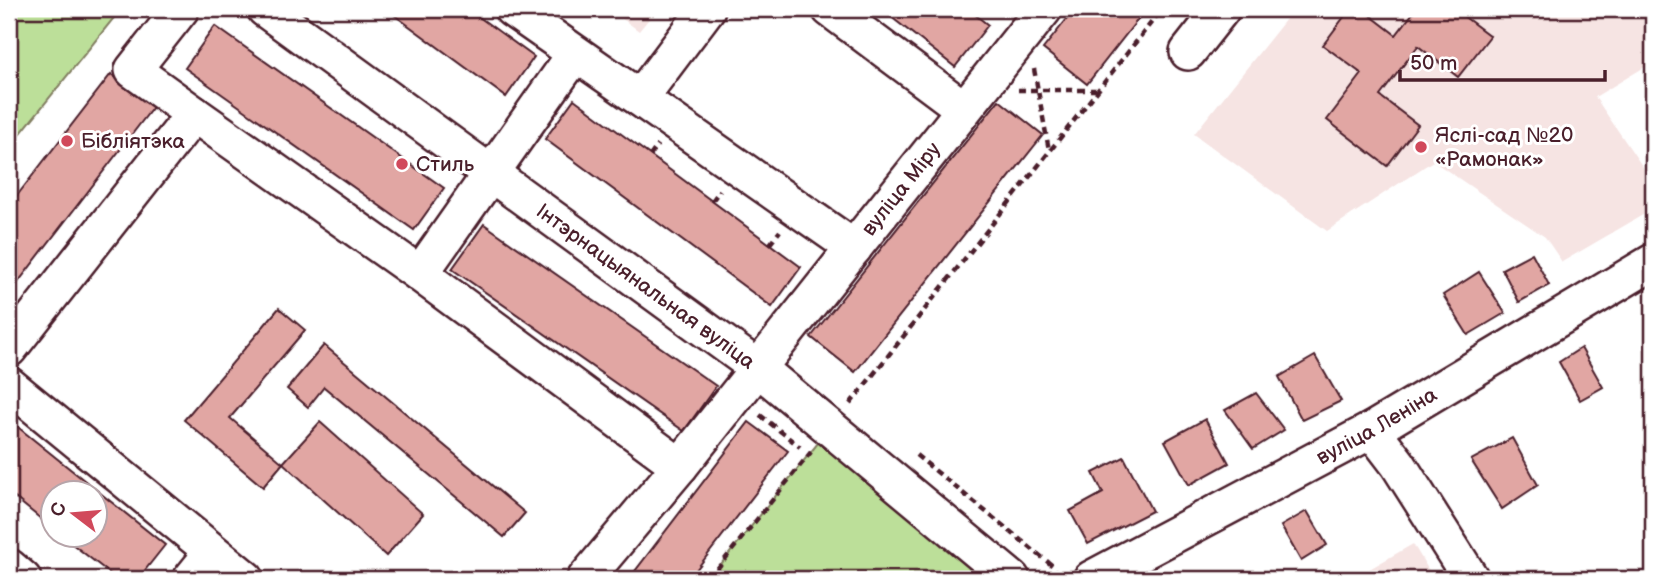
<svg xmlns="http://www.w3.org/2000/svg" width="1662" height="588" font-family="'Balsamiq Sans',sans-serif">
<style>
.built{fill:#f6e4e3}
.green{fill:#bcdf99;stroke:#837f62;stroke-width:2}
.building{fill:#e1a6a3;stroke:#4a1f2b;stroke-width:2}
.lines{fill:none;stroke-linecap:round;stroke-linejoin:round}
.minor-casing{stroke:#4a1f2b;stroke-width:40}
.path{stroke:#4a1f2b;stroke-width:4.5;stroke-dasharray:7 5;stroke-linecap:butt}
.minor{stroke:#fff;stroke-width:35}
.poi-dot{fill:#d1495b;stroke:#fff;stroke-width:2.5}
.labels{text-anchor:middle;stroke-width:6;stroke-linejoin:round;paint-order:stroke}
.poi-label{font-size:21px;fill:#4a1f2b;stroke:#fff;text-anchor:start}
.street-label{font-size:21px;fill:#4a1f2b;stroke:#fff}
</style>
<rect width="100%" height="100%" fill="#fff"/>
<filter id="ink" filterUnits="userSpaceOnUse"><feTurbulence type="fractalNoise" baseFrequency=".0143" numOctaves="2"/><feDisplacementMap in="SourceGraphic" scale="14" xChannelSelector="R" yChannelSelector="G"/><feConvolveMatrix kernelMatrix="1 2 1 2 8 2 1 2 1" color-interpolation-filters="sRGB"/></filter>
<g filter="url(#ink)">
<g class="built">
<path d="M609,9H657L639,31Z"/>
<path d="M1294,9H1653V62L1595,97L1653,182V209L1562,262L1545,237L1433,161L1327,231L1194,134Z"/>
<path d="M1413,544L1434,579H1352Z"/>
</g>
<g class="green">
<path d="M9,9H121L9,148Z"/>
<path d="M830,428L1012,579H709Z"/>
</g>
<g class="building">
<path d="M386,9H468L534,57L506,97Z"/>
<path d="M881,9H968L988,25L955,67Z"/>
<path d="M1075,9H1146L1087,84L1043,49Z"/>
<path d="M1350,9H1362L1396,35L1416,9H1454L1490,36L1458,77L1418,46L1380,96L1418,125L1387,166L1327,120L1362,74L1323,45Z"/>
<path d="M215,26L444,188L414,230L185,68Z"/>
<path d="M111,74L153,107L9,294V206Z"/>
<path d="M574,99L801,267L772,307L545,139Z"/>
<path d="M999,100L1043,135L855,372L811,337Z"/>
<path d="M484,224L716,386L684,431L452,269Z"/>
<path d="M1532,253L1549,285L1519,302L1502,269Z"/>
<path d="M1479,272L1505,313L1468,335L1443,295Z"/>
<path d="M279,308L305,330L230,418L283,463L263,487L184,420Z"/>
<path d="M324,345L525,513L504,537L324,387L308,407L287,389Z"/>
<path d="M1581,348L1603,387L1580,400L1559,362Z"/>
<path d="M1315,356L1341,401L1302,420L1279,377Z"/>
<path d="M1256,393L1284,430L1253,449L1225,410Z"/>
<path d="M1205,419L1229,463L1189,485L1165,441Z"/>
<path d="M9,420L165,545L138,579H117L62,536H94V494H52V528L9,493Z"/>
<path d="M320,422L423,514L386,556L283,463Z"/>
<path d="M749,422L788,451L689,579H629Z"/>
<path d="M1512,438L1538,485L1502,509L1471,460Z"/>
<path d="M1124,457L1152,511L1088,544L1070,511L1103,493L1093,473Z"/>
<path d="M1307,511L1327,545L1301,561L1281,526Z"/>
</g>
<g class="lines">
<defs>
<g id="minor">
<path d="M181,9L133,70L194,114"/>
<path id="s1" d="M265,9L758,368L1012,579"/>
<path d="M512,9L854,248"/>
<path d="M830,9L964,109"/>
<path d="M1188,52L1222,9"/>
<path d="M640,98L707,9"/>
<path d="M420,274L575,54"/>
<path d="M9,349L194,114L420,274L680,466"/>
<path d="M9,385L246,579"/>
<path d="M1372,430L1398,464L1471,579"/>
<path d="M9,567L23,579"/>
<path d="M191,579L212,553"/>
<path id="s2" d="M585,579L680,466L1044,9"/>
<path id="s3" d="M1091,579L1372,430L1653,262"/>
</g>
</defs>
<use href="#minor" class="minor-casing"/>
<g class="path">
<path d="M1034,69L1049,150"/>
<path d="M1018,90H1096"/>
<path d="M650,156L658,145"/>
<path d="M712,201L720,190"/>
<path d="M770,244L780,231"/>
<path d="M850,404L1162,9"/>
<path d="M760,415L800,447"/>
<path d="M916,455L1054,567L1060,579"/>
<path d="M709,579L811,452"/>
</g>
<use href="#minor" class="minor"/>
</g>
</g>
<g class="poi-dot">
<circle cx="67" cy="141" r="7"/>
<circle cx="1421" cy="147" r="7"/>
<circle cx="402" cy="164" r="7"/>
</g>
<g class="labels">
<g class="poi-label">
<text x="1435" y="142">Яслі-сад №20<tspan x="1435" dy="24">«Рамонак»</tspan></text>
<text x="81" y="148">Бібліятэка</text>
<text x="416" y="171">Стиль</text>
</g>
<g class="street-label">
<text dy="7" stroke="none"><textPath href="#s2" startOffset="502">вуліца Міру</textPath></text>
<text dy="7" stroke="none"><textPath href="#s1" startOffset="471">Інтэрнацыянальная вуліца</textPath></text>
<text dy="7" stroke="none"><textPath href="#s3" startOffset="324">вуліца Леніна</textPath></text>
</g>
</g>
<rect width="1662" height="588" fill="none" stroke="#fff" stroke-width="35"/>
<rect x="18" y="18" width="1627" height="553" fill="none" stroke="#4a1f2b" stroke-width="2.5" filter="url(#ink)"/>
<g transform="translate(74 514) rotate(286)"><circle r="33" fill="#ffffff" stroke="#b7a5aa" stroke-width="2"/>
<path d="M0-5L12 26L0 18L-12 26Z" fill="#d1495b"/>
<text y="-10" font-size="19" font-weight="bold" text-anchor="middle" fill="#4a1f2b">С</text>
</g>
<path d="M1400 70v10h205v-10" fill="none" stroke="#4a1f2b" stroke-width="3.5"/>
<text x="1410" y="70" font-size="21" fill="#4a1f2b" stroke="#ffffff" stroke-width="5" paint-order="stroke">50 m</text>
</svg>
